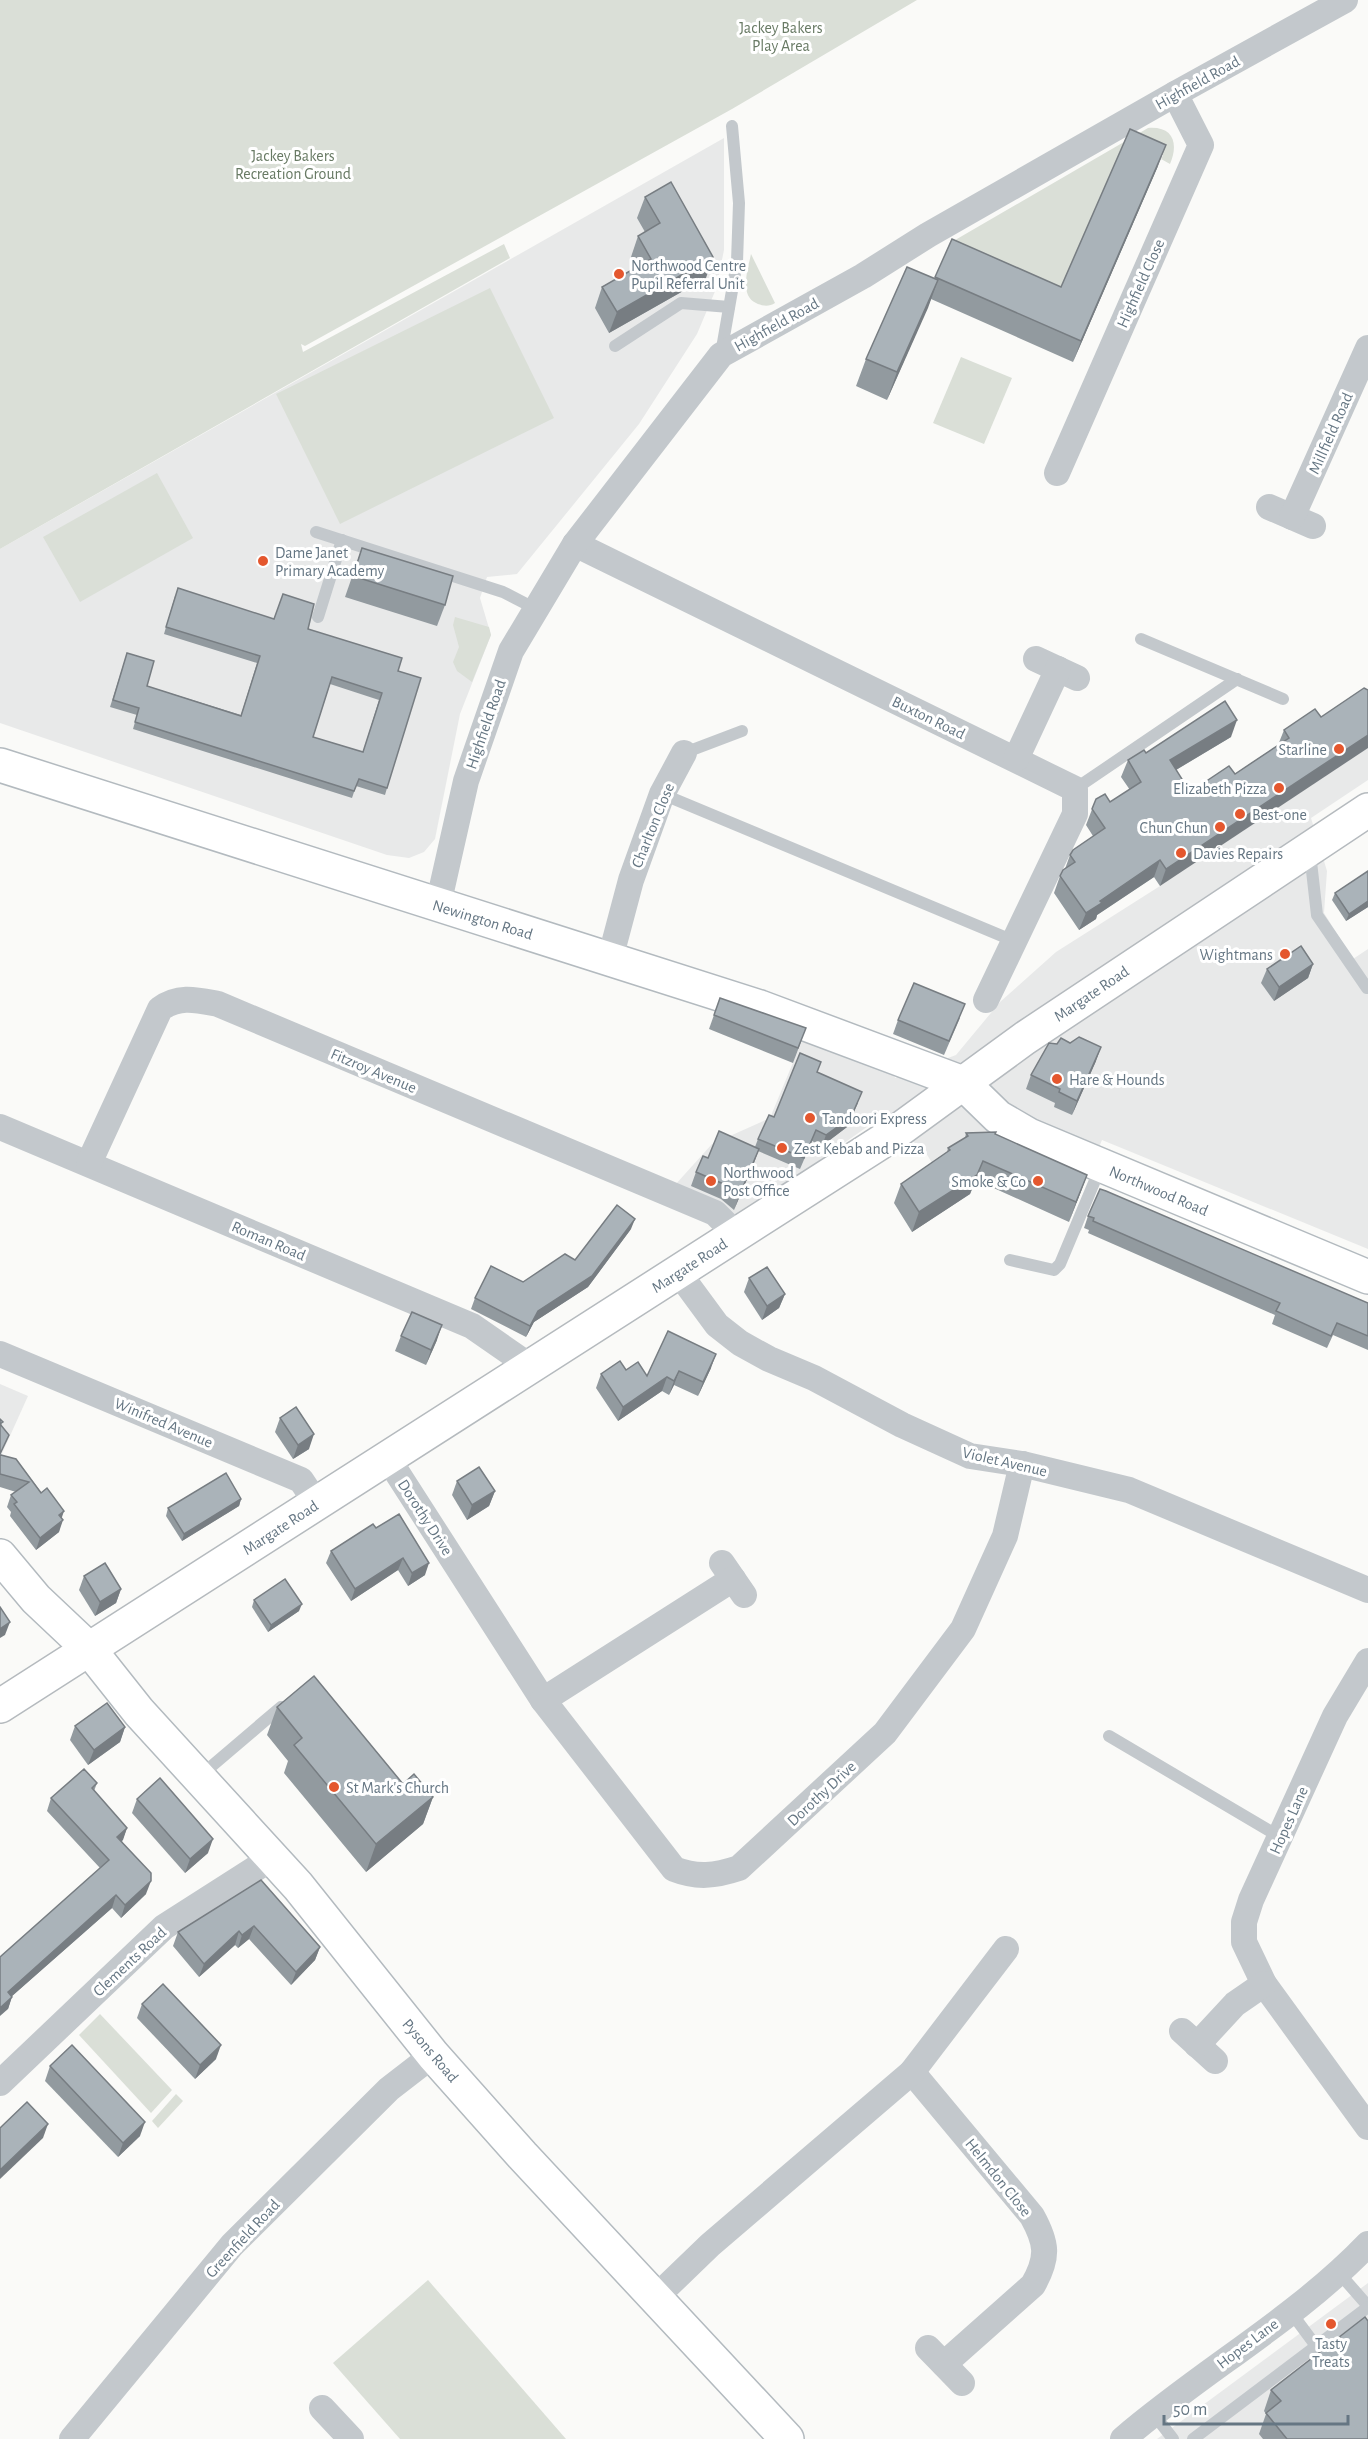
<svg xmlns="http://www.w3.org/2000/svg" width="1368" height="2439" font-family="'Alegreya Sans',sans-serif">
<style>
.built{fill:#e8e9e9}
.green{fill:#dadfd7}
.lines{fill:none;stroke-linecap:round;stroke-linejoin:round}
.secondary-casing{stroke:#b3babf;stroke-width:36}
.primary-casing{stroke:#b5babe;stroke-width:36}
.lane{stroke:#c3c8cc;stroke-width:12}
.street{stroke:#c3c8cc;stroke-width:26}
.secondary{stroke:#fff;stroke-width:33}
.primary{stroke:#fff;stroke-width:33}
.wall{fill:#929a9f;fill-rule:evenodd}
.shaded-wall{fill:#777d82}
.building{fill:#aab3b9;stroke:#777d82;stroke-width:1.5;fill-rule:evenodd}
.poi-dot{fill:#e4572e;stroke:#fff;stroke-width:2}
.labels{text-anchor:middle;stroke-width:6;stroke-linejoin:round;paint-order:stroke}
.park-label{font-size:16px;fill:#687a64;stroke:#fff}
.street-label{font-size:16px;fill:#657683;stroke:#fff}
.poi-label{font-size:16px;fill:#657683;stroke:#fff;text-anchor:start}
</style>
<rect width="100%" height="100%" fill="#fafaf8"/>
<g class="built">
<path d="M724,138V250L716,289L697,334L639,424L517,574L487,577L480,598L491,635L460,714L435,839L424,852L409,858L387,855L0,723V549Z"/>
<path d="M1368,709V780L1311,818L1327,871L1324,913L1353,959L1368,949V1249L1102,1140L1068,1221L976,1180L956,1192L936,1169L924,1150L881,1117L738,1218L675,1185L712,1144L770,1118L804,1036L891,1068L895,1078L956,1055L1000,1002L1056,952L1160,886L1137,852Z"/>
<path d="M0,1384L28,1396L0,1458Z"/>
<path d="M1368,2283V2439H1157Z"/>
</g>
<g class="green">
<path d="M0,0H917L732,109L305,346L301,344L303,352L504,244L510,258L0,549Z"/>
<path d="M1148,128C1173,126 1179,143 1170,164L1161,159L1163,155L1150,149L1059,295L950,247V243Z"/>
<path d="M751,254L775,303C769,307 762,306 756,303C739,295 748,269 751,254Z"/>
<path d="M490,288L554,418L340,524L276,394Z"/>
<path d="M961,357L1012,378L984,444L933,423Z"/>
<path d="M157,473L193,538L80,602L43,537Z"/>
<path d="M455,617L489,627L491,635L472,682L457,671L453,662L459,647L453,625Z"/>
<path d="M100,2014L172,2090L151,2113L79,2035Z"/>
<path d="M176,2094L183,2101L158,2128L152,2121Z"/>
<path d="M428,2280L566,2439H400L333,2363Z"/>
</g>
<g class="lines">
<defs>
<g id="secondary">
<path d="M0,765L760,1007L963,1083L998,1117L1029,1135L1368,1277"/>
<path d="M0,1556L36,1599L89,1649L139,1712L298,1886L433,2055L522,2155L787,2439"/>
</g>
<path id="primary" d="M0,1706L892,1135L1025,1038L1368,810"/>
</defs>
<use href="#secondary" class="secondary-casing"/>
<use href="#primary" class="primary-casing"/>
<g class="lane">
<path d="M615,346L681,303L729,307"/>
<path d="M721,354L737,262L739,203L732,126"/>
<path d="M316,532L503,592L536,609"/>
<path d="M318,617L342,540"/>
<path d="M1141,639L1283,699"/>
<path d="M684,753L742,731"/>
<path d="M1075,789L1237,679"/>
<path d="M662,794L1014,941"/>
<path d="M1310,853L1317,915L1367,988"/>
<path d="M1010,1260L1054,1270L1060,1264L1101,1166"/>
<path d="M1109,1736L1280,1837"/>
<path d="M200,1776L281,1707"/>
<path d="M1339,2273L1368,2306"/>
<path d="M1290,2311L1316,2346"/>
<path d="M1153,2413L1173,2439"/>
<path d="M1193,2439L1368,2307"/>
</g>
<g class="street">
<path d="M1057,473L1201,145L1175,94"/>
<path d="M1269,507L1313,526"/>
<path d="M1292,517L1368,348"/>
<path d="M575,544L1075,789V814L986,1000"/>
<path d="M1036,659L1077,678"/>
<path d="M1016,759L1058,669"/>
<path d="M438,905L466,781L511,651L575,544L721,355L863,276L928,235L1175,94L1345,0"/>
<path d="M610,959L631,880L662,794L684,753"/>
<path d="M0,1127L472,1326L531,1367"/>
<path d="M89,1163L160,1009C179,995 197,1000 218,1004L715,1213L736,1234"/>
<path d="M678,1272L717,1325L740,1343L769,1359L814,1378L902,1425L970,1456L1022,1464L1129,1490L1368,1590"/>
<path d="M0,1354L301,1480L317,1504"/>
<path d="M387,1457L543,1700L674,1869C697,1878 715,1876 739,1868L885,1733L963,1629L1005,1536L1022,1464"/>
<path d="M722,1563L744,1595"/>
<path d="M1368,1661L1335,1716L1251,1900L1244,1922V1942L1264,1984L1368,2127"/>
<path d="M543,1700L733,1579"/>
<path d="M1182,2031L1215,2061"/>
<path d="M1197,2045L1235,2004L1264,1984"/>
<path d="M912,2072L1032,2216C1047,2243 1049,2257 1033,2285L944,2364"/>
<path d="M0,2083L164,1927L272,1858"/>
<path d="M656,2297L710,2245L912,2072L1006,1949"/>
<path d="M928,2348L962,2383"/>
<path d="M322,2408L351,2439"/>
<path d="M72,2439L232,2245L389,2089L433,2055"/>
<path d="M1123,2439C1202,2371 1296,2319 1368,2244"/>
</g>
<use href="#secondary" class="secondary"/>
<use href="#primary" class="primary"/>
</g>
<g class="wall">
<path d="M1158,166L1073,362L931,299L887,400L856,386L866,359L935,279L952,239L1061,287Z"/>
<path d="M645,197L706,278L609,333L595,308L602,287L636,267L631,257L638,236L645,232L637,218Z"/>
<path d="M362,548L445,605L437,626L345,597Z"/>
<path d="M175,596L274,619L308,629L398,671L387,788L385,795L356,786L352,798L133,729L137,715L110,707L127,653L147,686L241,715L257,663L164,634ZM330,684L379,700L363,752L313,737Z"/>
<path d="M1321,717L1160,886L1154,877L1097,915L1096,919L1079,930L1054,893L1060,876L1065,869L1070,855L1093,836L1086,825L1096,799L1110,802L1130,790L1121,777L1128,760L1146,753L1231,737L1176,770L1190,792L1235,774L1278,745L1284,730Z"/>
<path d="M1368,871V907L1346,921L1332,900L1335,893Z"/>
<path d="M1313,964L1308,978L1274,1001L1261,983L1267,969Z"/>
<path d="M720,998L801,1042L793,1063L709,1029Z"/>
<path d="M960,1018L944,1055L893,1034L898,1020Z"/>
<path d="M1057,1044L1096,1061L1072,1115L1054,1107L1055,1103L1026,1089L1031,1075Z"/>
<path d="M817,1072L858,1103L847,1127L822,1146L812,1141L800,1169L758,1151L734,1210L721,1199L691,1186L696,1172L708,1158L755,1147L758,1139L774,1117Z"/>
<path d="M966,1133L995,1134L1087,1175L1069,1222L976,1180L970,1194L912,1232L894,1203L901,1184L947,1152L948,1148L965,1138Z"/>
<path d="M1088,1216L1368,1303V1350L1333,1335L1327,1348L1272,1324L1275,1315L1088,1233L1089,1230L1084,1228Z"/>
<path d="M631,1229L588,1287L534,1322L526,1337L471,1309L475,1298L523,1282L575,1260Z"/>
<path d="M749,1278L785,1294L779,1308L762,1320L744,1292Z"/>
<path d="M668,1331L711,1368L698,1396L674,1385L669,1395L662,1391L618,1421L596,1388L601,1374L626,1370L647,1376Z"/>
<path d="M401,1336L437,1340L426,1365L395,1351Z"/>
<path d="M280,1418L309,1449L293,1459L275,1432Z"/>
<path d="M0,1419L2,1426L1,1455L16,1459L61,1518L59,1532L36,1550L10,1516L11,1512L7,1507L11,1495L16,1492L0,1487Z"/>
<path d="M457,1481L495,1491L489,1506L467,1520L452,1495Z"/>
<path d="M241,1499L239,1506L182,1541L166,1516L168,1508Z"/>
<path d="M376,1528L425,1575L408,1586L398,1570L351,1601L326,1563L331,1551Z"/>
<path d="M84,1576L121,1589L116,1603L95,1616L79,1590Z"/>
<path d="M254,1600L299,1611L268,1632L252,1607Z"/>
<path d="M277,1707L403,1784L433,1797L423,1824L366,1872L284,1773L288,1761L267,1735Z"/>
<path d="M75,1726L125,1727L120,1742L88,1765L70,1740Z"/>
<path d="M97,1783L94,1791L127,1828L122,1841L146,1894L121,1918L112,1908L12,1996L8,2009L0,1957L100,1868L47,1811L51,1798Z"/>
<path d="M137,1799L208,1853L185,1873L132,1813Z"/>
<path d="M261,1880L320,1947L315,1960L291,1985L249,1939L238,1948L235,1945L199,1977L173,1946L178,1932Z"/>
<path d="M142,2004L216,2059L195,2079L137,2018Z"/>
<path d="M50,2066L140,2136L118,2157L45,2081Z"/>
<path d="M1271,2390L1368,2439H1263L1259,2434L1266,2414L1264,2411Z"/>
</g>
<g class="shaded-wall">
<path d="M1166,145L1158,166L1073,362L1081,341Z"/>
<path d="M713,257L706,278L609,333L617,312Z"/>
<path d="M938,280L928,308L887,400L897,372Z"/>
<path d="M1237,720L1231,737L1164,777L1170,760Z"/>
<path d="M1368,735V748L1160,886L1166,869Z"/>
<path d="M1160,860L1154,877L1097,915L1096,919L1079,930L1086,913L1100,901Z"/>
<path d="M1368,901V907L1346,921L1349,914Z"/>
<path d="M1313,964L1308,978L1274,1001L1279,987Z"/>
<path d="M1101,1047L1096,1061L1072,1115L1077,1101Z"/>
<path d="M862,1092L847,1127L822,1146L826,1135Z"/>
<path d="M759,1149L754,1163L734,1210L739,1196Z"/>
<path d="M983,1161L970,1194L912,1232L919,1212Z"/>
<path d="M1087,1175L1080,1194L1069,1222L1076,1202Z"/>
<path d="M635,1219L631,1229L588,1287L534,1322L526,1337L530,1326L538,1311Z"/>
<path d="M785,1294L779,1308L762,1320L767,1306Z"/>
<path d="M442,1325L437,1340L426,1365L431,1350Z"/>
<path d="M716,1354L711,1368L698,1396L703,1382Z"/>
<path d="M679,1371L674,1385L669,1395L674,1381Z"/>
<path d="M667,1377L662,1391L618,1421L623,1407Z"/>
<path d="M314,1434L309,1449L293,1459L298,1445Z"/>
<path d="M495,1491L489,1506L467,1520L472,1505Z"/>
<path d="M241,1499L239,1506L182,1541L184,1534Z"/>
<path d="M64,1511L60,1523L63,1520L59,1532L36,1550L40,1538L59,1515Z"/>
<path d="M403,1558L398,1570L351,1601L355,1589Z"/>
<path d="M429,1563L425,1575L408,1586L412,1573Z"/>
<path d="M121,1589L116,1603L95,1616L100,1602Z"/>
<path d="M302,1604L299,1611L268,1632L271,1625Z"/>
<path d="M10,1622L5,1635L0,1638V1629Z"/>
<path d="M125,1727L120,1742L88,1765L94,1750Z"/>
<path d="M433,1797L423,1824L366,1872L376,1844Z"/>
<path d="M127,1828L123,1840L113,1849L117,1837Z"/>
<path d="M213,1839L208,1853L185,1873L190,1859Z"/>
<path d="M151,1881L146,1894L121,1918L125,1905Z"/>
<path d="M116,1895L112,1908L3,2004L8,1992Z"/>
<path d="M254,1926L249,1939L238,1948L242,1935Z"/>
<path d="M239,1931L235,1945L199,1977L204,1964Z"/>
<path d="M320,1947L315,1960L291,1985L296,1972Z"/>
<path d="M12,1997L8,2009L0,2016V2008Z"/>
<path d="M221,2045L216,2059L195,2079L200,2065Z"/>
<path d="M145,2122L140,2136L118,2157L123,2143Z"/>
<path d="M48,2124L43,2138L0,2179V2170Z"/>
</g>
<g class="building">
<path d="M1130,129L1166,145L1081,341L935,277L952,239L1061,287Z"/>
<path d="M671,182L713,257L617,312L602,287L651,259L638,236L660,223L645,197Z"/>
<path d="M907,267L938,280L897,372L866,359Z"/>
<path d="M362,548L453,576L445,605L353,576Z"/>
<path d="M178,588L274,619L283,594L314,604L308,629L402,658L398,671L421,678L387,788L359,779L354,791L135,722L139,708L113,700L127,653L154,661L147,686L241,716L260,656L166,627ZM332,677L382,693L363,752L313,737Z"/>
<path d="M1364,688L1368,690V735L1166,869L1160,860L1100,901L1102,903L1086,913L1060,876L1063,870L1075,862L1070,855L1073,850L1105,828L1092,809L1096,799L1105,794L1110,802L1141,782L1128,760L1144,750L1146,753L1225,701L1237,720L1170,760L1190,792L1229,766L1235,774L1289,738L1284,730L1315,709L1321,717Z"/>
<path d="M1368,871V901L1349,914L1335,893Z"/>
<path d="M1301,946L1313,964L1279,987L1267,969Z"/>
<path d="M914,983L965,1004L949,1041L898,1020Z"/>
<path d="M720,998L806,1028L798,1048L714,1015Z"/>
<path d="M1079,1037L1101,1047L1077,1101L1059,1092L1060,1089L1031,1075L1049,1043L1057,1044L1061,1038L1070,1043Z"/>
<path d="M800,1053L821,1062L817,1072L862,1092L851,1117L826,1135L816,1130L804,1158L758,1139L769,1115L774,1117Z"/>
<path d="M719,1131L759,1149L739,1196L726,1185L696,1172L703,1156L708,1158Z"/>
<path d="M996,1132L995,1134L1087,1175L1076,1202L983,1161L977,1175L919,1212L901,1184L950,1150L948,1148L968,1136L966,1133Z"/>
<path d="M1100,1189L1106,1191L1368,1303V1336L1337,1323L1331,1336L1276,1311L1280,1303L1093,1221L1094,1218L1088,1216Z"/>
<path d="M617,1205L635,1219L592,1276L538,1311L530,1326L475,1298L491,1266L523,1282L565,1254L575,1260Z"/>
<path d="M767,1267L785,1294L767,1306L749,1278Z"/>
<path d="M412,1312L442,1325L431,1350L401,1336Z"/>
<path d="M668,1331L716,1354L703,1382L679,1371L674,1381L667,1377L623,1407L601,1374L620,1361L626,1370L638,1362L647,1376Z"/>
<path d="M296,1407L314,1434L298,1445L280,1418Z"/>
<path d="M0,1419L3,1422L0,1424L9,1435L0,1454Z"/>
<path d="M1,1455L16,1459L41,1493L47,1488L64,1511L59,1515L63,1520L40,1538L14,1504L17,1502L11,1495L29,1482L0,1474V1456Z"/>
<path d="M479,1467L495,1491L472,1505L457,1481Z"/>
<path d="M226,1473L241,1499L184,1534L168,1508Z"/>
<path d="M399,1514L429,1563L412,1573L403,1558L355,1589L331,1551L373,1524L376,1528Z"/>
<path d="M105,1563L121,1589L100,1602L84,1576Z"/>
<path d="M285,1579L302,1604L271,1625L254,1600Z"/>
<path d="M0,1607L10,1622L0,1629Z"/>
<path d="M314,1676L403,1784L414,1774L433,1797L376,1844L294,1745L302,1738L277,1707Z"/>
<path d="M107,1703L125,1727L94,1750L75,1726Z"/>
<path d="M84,1769L97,1783L92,1788L127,1828L117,1837L151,1873V1881L125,1905L116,1895L8,1992L12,1997L0,2008V1957L109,1860L51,1798Z"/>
<path d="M160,1778L213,1839L190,1859L137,1799Z"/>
<path d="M261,1880L320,1947L296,1972L254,1926L242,1935L239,1931L204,1964L178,1932Z"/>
<path d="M163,1984L221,2045L200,2065L142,2004Z"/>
<path d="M72,2045L145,2122L123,2143L50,2066Z"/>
<path d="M27,2102L48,2124L0,2170V2128Z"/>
<path d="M1365,2317L1368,2321V2439H1287L1266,2413L1281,2401L1271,2390Z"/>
</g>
<g class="poi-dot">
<circle cx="619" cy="274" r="6"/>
<circle cx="263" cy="561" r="6"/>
<circle cx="1339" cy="749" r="6"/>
<circle cx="1279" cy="788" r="6"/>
<circle cx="1240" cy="814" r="6"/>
<circle cx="1220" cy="827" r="6"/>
<circle cx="1181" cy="853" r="6"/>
<circle cx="1285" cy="954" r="6"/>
<circle cx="1057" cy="1079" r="6"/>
<circle cx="810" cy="1118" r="6"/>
<circle cx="782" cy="1148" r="6"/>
<circle cx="711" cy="1181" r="6"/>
<circle cx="1038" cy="1181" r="6"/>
<circle cx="334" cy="1787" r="6"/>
<circle cx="1331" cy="2324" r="6"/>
</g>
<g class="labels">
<g class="park-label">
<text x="781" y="33">Jackey Bakers<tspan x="781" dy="18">Play Area</tspan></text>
<text x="293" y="161">Jackey Bakers<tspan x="293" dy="18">Recreation Ground</tspan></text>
</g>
<g class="street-label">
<text transform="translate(1197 82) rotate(-29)" y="6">Highfield Road</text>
<text transform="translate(1140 283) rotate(-66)" y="6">Highfield Close</text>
<text transform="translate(776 324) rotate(-29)" y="6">Highfield Road</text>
<text transform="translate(1330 433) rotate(-66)" y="6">Millfield Road</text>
<text transform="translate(929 717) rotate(26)" y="6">Buxton Road</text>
<text transform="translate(485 724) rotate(-71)" y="6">Highfield Road</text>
<text transform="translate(652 825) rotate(-68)" y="6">Charlton Close</text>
<text transform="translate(483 919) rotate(17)" y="6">Newington Road</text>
<text transform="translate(1091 993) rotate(-34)" y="6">Margate Road</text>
<text transform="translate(374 1070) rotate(23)" y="6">Fitzroy Avenue</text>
<text transform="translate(1159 1190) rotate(23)" y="6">Northwood Road</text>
<text transform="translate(269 1240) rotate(23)" y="6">Roman Road</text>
<text transform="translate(689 1265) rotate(-33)" y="6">Margate Road</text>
<text transform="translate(164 1422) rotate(23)" y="6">Winifred Avenue</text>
<text transform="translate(1005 1461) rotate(13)" y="6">Violet Avenue</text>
<text transform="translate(426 1517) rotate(57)" y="6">Dorothy Drive</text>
<text transform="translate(280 1527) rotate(-33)" y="6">Margate Road</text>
<text transform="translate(821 1793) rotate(-43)" y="6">Dorothy Drive</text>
<text transform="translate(1288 1820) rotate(-66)" y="6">Hopes Lane</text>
<text transform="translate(129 1961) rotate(-43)" y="6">Clements Road</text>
<text transform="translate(431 2050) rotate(50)" y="6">Pysons Road</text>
<text transform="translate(999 2177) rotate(51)" y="6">Helmdon Close</text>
<text transform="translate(242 2238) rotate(-47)" y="6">Greenfield Road</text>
<text transform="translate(1247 2343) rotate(-37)" y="6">Hopes Lane</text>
</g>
<g class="poi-label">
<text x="631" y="271">Northwood Centre<tspan x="631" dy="18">Pupil Referral Unit</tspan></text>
<text x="275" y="558">Dame Janet<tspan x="275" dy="18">Primary Academy</tspan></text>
<text x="1327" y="755" text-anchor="end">Starline</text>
<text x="1267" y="794" text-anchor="end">Elizabeth Pizza</text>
<text x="1252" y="820">Best-one</text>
<text x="1208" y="833" text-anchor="end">Chun Chun</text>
<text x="1193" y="859">Davies Repairs</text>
<text x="1273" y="960" text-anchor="end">Wightmans</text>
<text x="1069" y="1085">Hare &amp; Hounds</text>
<text x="822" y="1124">Tandoori Express</text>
<text x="794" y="1154">Zest Kebab and Pizza</text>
<text x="723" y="1178">Northwood<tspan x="723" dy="18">Post Office</tspan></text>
<text x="1026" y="1187" text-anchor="end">Smoke &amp; Co</text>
<text x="346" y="1793">St Mark's Church</text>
<text x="1331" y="2349" text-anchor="middle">Tasty<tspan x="1331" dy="18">Treats</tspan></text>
</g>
</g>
<path d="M1164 2415v9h184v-9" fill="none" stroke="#657683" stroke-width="3"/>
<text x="1173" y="2415" font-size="18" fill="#657683" stroke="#ffffff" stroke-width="4.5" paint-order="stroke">50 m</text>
</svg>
